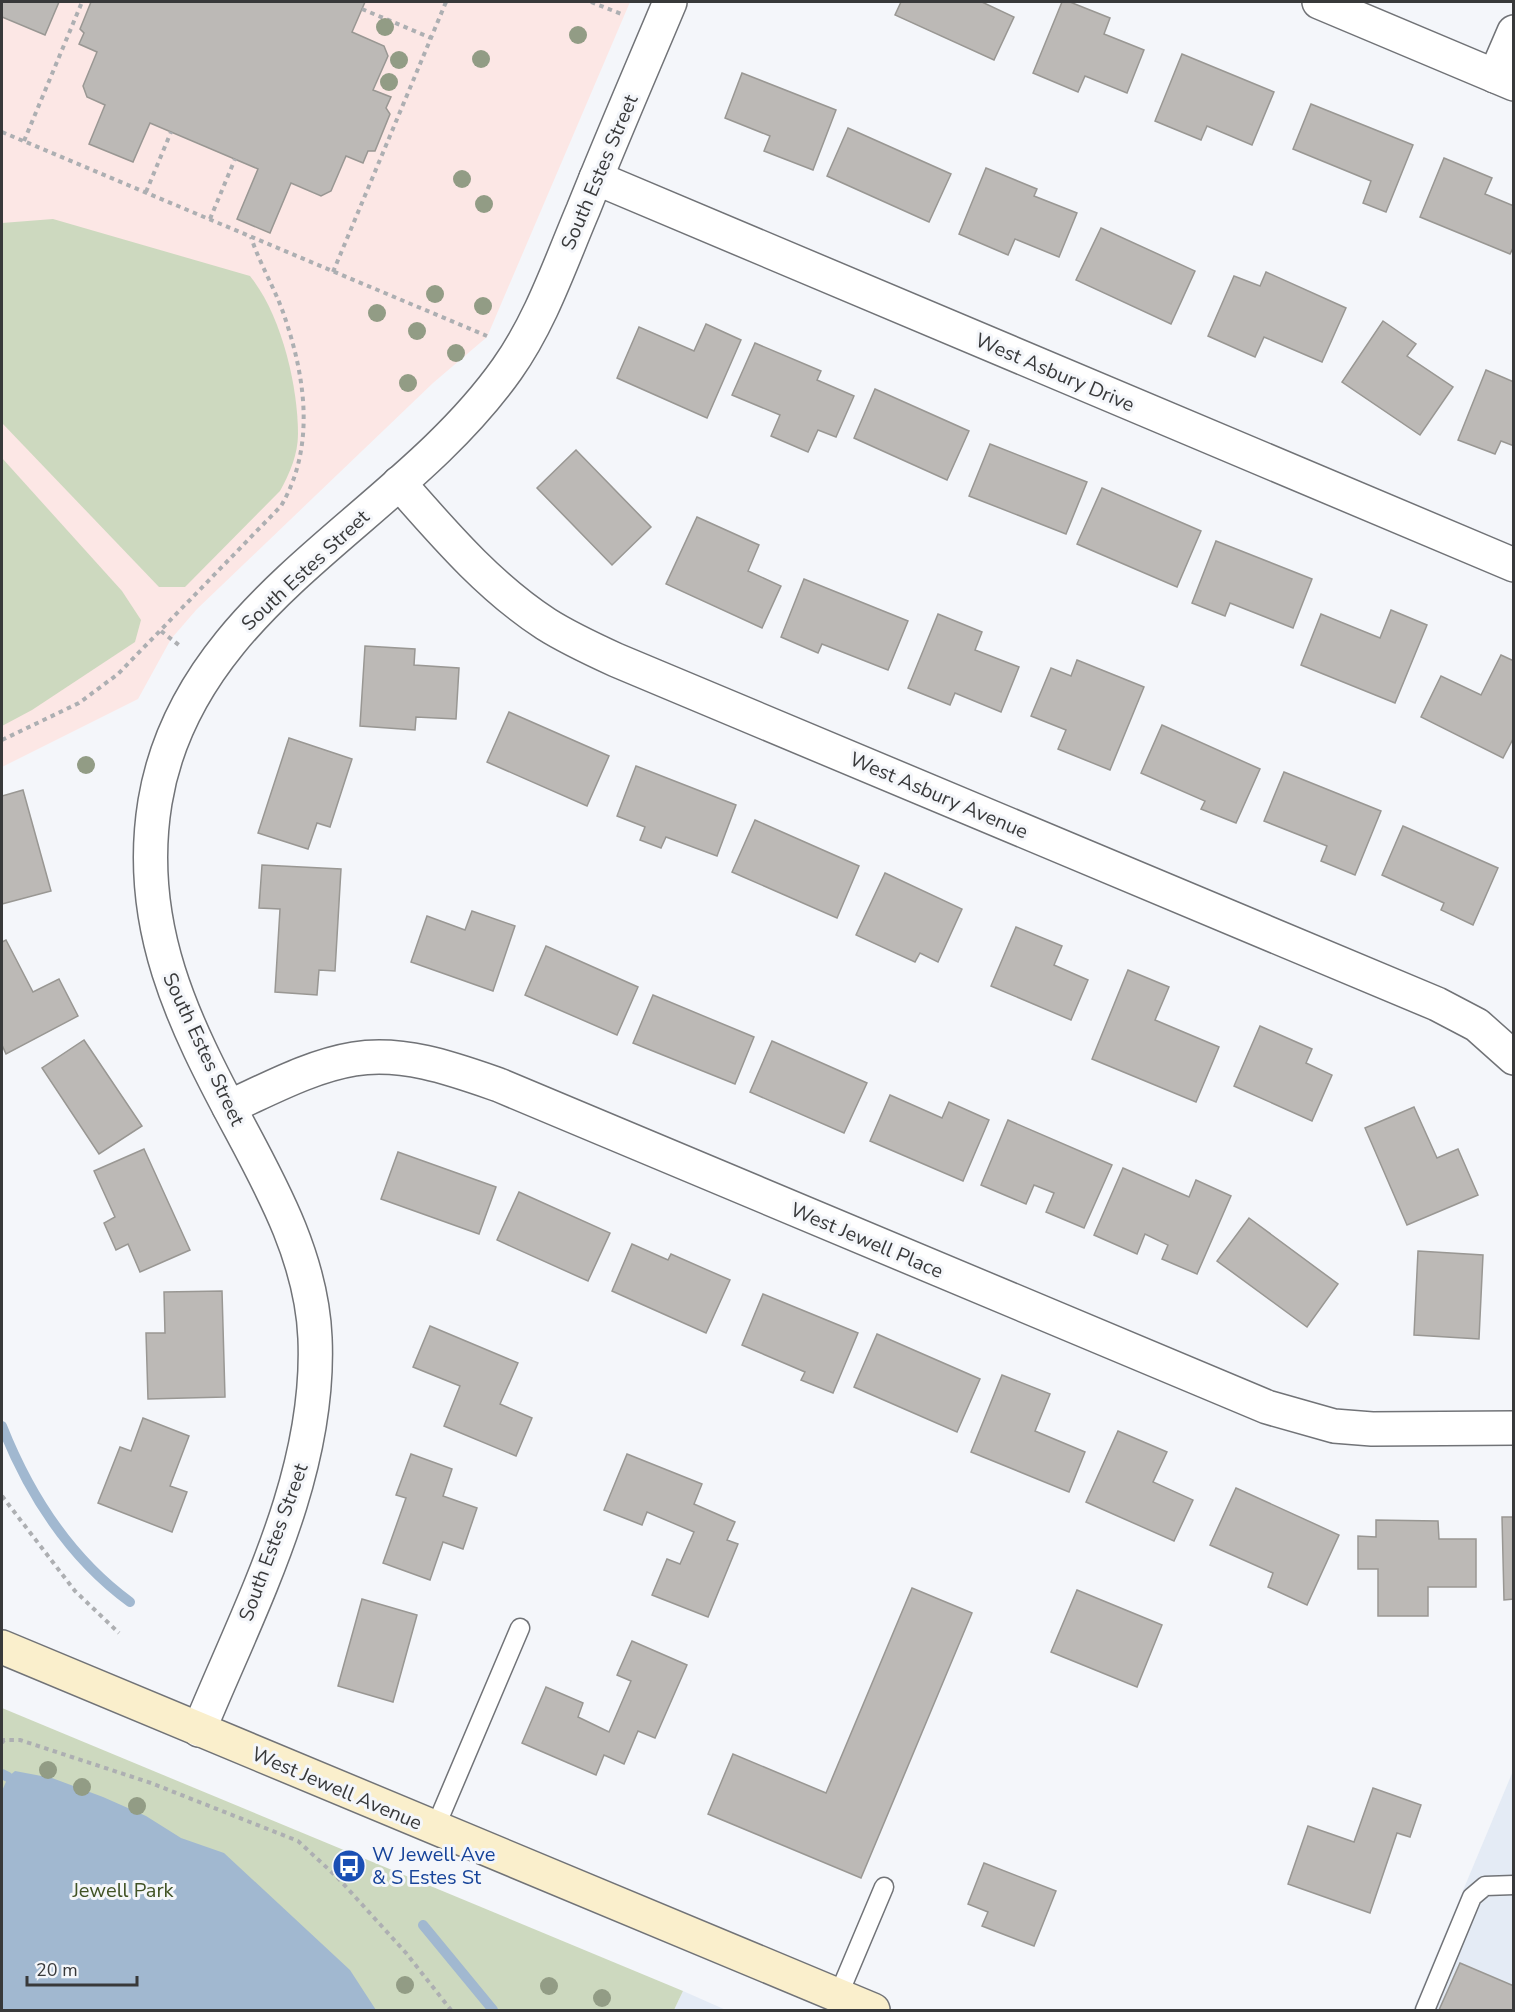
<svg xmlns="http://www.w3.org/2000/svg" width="1515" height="2012" font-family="'Nunito Sans',sans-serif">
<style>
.built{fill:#e4ebf5}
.education{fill:#fce7e5}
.green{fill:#cdd9bf}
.water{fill:#a1b8d0}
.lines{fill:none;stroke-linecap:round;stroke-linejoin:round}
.stream{stroke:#a1b8d0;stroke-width:10}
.building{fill:#bcb9b6;stroke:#999793;stroke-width:1.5}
.service-casing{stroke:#717377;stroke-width:21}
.minor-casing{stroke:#717377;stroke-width:36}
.secondary-casing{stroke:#717377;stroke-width:36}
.path{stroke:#adafb2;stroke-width:4;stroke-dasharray:4.5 4.5;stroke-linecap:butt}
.service{stroke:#fff;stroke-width:18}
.minor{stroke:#fff;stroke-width:33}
.secondary{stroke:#faefcc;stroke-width:33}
.tree{fill:#929c85}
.labels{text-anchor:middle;stroke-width:6;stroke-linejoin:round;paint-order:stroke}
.street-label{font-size:20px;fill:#38393a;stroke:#f4f6fa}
.transit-label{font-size:20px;fill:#164399;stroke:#f4f6fa;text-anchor:start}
.park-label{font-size:20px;fill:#415325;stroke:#f4f6fa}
</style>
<rect width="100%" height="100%" fill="#f4f6fa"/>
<g class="built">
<path d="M1513,1771V2010H1413Z"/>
<path d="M683,1991L726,2010H674Z"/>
</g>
<path class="education" d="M2,2H630L487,337L433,383L197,609L171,639L138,699L2,767Z"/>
<g class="green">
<path d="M53,219L250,276C281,314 298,385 298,434C298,454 290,473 280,491L185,587H159L2,423V223Z"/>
<path d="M2,458L122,591L141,620L135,642L32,710L2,726Z"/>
<path d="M2,1708L683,1991L674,2010H2Z"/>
</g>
<path class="water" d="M15,1771L52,1778L103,1797L146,1816L181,1838L224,1853L350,1970L376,2010H2V1791L8,1777Z"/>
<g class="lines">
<g class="stream">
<path d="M2,1426C29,1494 70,1558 130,1602"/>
<path d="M2,1774L8,1777"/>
<path d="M423,1925L493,2010"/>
</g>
</g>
<g class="building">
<path d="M2,2H59L45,35L2,17Z"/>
<path d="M91,2H365L352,32L384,46L388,56L373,90L391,97L386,108L390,114L375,151H368L363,163L346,156L331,191L321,196L291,183L270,233L237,219L258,169L150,123L133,162L89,144L105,105L87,97L83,86L97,52L79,44L84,33L80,29Z"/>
<path d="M901,2H982L1014,17L994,60L895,15Z"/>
<path d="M1062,2H1070L1110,18L1104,34L1144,50L1127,93L1085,76L1078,92L1033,73Z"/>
<path d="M1182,54L1274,92L1252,145L1207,126L1201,140L1155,121Z"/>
<path d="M742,73L836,110L813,170L764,151L770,136L725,118Z"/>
<path d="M1311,104L1413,145L1386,212L1363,203L1371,181L1293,149Z"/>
<path d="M848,128L951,174L929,222L827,176Z"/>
<path d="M1444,158L1492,178L1485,194L1514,206V246L1510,254L1420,217Z"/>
<path d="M986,168L1037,189L1034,196L1077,213L1059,257L1015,239L1008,255L959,234Z"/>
<path d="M1101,228L1195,271L1171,324L1076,280Z"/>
<path d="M1266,272L1346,308L1322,362L1264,337L1255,357L1208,336L1234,276L1260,286Z"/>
<path d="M1383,321L1416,344L1407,356L1453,387L1420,435L1342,382Z"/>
<path d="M706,324L741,340L707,418L617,378L639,327L694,351Z"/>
<path d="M755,343L821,371L817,380L854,396L836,437L818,430L808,452L771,436L780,415L732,395Z"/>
<path d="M1486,370L1514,382V446L1501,441L1495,454L1458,440Z"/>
<path d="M875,389L969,431L947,480L854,438Z"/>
<path d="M990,444L1087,482L1066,534L969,496Z"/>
<path d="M576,450L651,527L612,565L537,488Z"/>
<path d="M1102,488L1201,531L1177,587L1077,544Z"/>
<path d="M697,517L759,545L748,571L781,586L762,628L666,584Z"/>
<path d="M1216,541L1312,579L1293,628L1230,603L1225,616L1192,603Z"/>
<path d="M804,579L908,621L888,670L822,644L818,653L781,637Z"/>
<path d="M1391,610L1427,625L1395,703L1301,665L1321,614L1380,638Z"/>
<path d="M938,614L982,632L975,650L1019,667L1001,712L955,693L950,705L908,688Z"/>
<path d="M365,646L415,649L414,665L459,668L456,719L416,717L415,730L360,726Z"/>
<path d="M1501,655L1514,661V737L1503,758L1421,717L1441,676L1481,695Z"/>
<path d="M1077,660L1144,687L1110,770L1058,749L1066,730L1031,716L1051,668L1071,676Z"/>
<path d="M509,712L609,756L587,806L487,762Z"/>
<path d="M1162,725L1260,769L1236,823L1201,809L1205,801L1141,773Z"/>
<path d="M289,738L352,759L330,827L317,823L308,849L258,833Z"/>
<path d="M636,766L736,805L717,856L666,837L661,848L640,840L645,827L617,816Z"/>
<path d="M1284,772L1381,811L1355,875L1321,861L1327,846L1264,821Z"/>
<path d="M23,790L51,891L2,904V796Z"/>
<path d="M755,820L859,866L837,918L732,872Z"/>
<path d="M1403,826L1498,868L1473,925L1441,910L1444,903L1382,875Z"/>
<path d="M262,865L341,869L335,971L319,970L317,995L275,992L280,909L259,908Z"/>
<path d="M885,873L962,909L938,962L920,953L915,962L856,935Z"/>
<path d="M472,911L515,926L493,991L411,962L427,916L465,930Z"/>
<path d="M1016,927L1062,946L1054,965L1088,980L1071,1020L991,986Z"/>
<path d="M6,940L33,992L59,979L78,1016L6,1054L2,1045V942Z"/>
<path d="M546,946L638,987L617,1035L525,995Z"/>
<path d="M1128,970L1169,987L1155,1020L1219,1047L1196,1102L1092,1059Z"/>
<path d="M653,995L754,1037L735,1084L633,1043Z"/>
<path d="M1260,1026L1312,1049L1306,1063L1332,1075L1312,1121L1234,1086Z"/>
<path d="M84,1040L142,1126L99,1154L42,1068Z"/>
<path d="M772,1041L867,1083L844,1133L750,1092Z"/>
<path d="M890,1095L942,1118L949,1102L989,1120L963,1181L870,1141Z"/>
<path d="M1414,1107L1437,1158L1458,1149L1478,1195L1407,1225L1365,1128Z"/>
<path d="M1008,1120L1112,1165L1084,1228L1046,1212L1054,1193L1034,1185L1026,1204L981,1185Z"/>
<path d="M144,1149L190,1250L140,1272L128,1244L116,1250L104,1223L115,1217L94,1171Z"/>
<path d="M398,1152L496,1187L479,1234L381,1199Z"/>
<path d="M1123,1168L1189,1197L1196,1180L1231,1196L1197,1274L1162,1259L1168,1245L1145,1234L1137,1254L1094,1235Z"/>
<path d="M519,1192L610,1233L588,1281L497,1240Z"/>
<path d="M1249,1218L1338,1284L1307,1327L1217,1261Z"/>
<path d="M632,1244L668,1260L671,1254L730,1280L706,1333L612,1291Z"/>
<path d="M1418,1251L1483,1255L1479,1339L1414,1335Z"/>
<path d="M222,1291L225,1397L148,1399L146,1333H165L164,1292Z"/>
<path d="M763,1294L858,1333L833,1393L801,1380L805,1372L742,1345Z"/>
<path d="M430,1326L518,1363L500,1404L532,1418L516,1456L444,1426L460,1386L413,1367Z"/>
<path d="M877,1334L980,1379L957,1432L854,1387Z"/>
<path d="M1002,1375L1050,1394L1035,1431L1085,1452L1069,1492L971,1452Z"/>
<path d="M143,1418L189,1436L170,1486L187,1492L172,1532L98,1503L120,1447L131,1451Z"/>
<path d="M1118,1431L1167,1452L1153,1482L1193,1500L1174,1541L1086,1502Z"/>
<path d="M411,1454L452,1469L443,1496L477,1508L463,1549L443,1542L430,1580L383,1563L406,1498L396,1495Z"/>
<path d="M627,1454L702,1484L694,1504L735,1522L727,1540L738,1544L708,1617L652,1595L667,1559L680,1564L694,1532L647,1512L642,1525L604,1510Z"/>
<path d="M1236,1488L1339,1535L1307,1605L1268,1587L1273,1573L1210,1545Z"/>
<path d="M1502,1517H1514V1599L1504,1600Z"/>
<path d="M1376,1520L1438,1521L1439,1539H1476V1587H1428V1616H1378V1569H1358V1536L1376,1537Z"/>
<path d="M912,1588L972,1613L861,1878L708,1814L733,1754L826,1793Z"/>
<path d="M1077,1590L1162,1625L1137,1687L1051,1652Z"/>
<path d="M362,1599L417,1615L393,1702L338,1686Z"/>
<path d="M632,1641L687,1665L655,1738L638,1731L624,1764L604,1755L596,1775L522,1743L546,1687L583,1703L578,1717L609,1732L631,1681L617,1675Z"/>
<path d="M1373,1788L1421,1805L1410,1837L1397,1833L1370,1913L1288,1884L1308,1826L1354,1842Z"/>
<path d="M984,1863L1056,1891L1034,1946L982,1926L988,1912L968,1904Z"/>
<path d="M1460,1963L1514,1986V2010H1439Z"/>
</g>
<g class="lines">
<defs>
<g id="service">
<path d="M435,1828L520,1628"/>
<path d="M838,1996L884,1887"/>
<path d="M1425,2010L1472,1897L1485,1886L1514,1885"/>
</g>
<g id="minor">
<path d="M1319,2L1514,84"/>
<path d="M1495,76L1514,32"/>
<path d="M596,178L1514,565"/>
<path d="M399,483C444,534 488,586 546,624C568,638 592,649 616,660L1437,1004L1477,1025L1514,1058"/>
<path d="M229,1107C269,1089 311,1066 354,1059C404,1051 453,1069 499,1085L1267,1407L1334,1426L1372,1429L1514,1428"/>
<path d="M199,1730C250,1606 321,1476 315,1338C312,1262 275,1193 240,1128C183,1022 135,925 155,802C188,601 398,523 507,369C541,321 560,264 583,210C611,140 641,71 670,2"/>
</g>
<path id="secondary" d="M2,1647L873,2010"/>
</defs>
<use href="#service" class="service-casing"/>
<use href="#minor" class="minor-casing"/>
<use href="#secondary" class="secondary-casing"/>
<g class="path">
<path d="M591,2L624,15"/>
<path d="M362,9L431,38"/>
<path d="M2,132L487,336"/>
<path d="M24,141L82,2"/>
<path d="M146,192L171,132"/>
<path d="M210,219L235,159"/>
<path d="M333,272L446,2"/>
<path d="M161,631L180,646"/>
<path d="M2,740L79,703L118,674L281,506C315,448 306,380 285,318C276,290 260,265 251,237"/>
<path d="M2,1496L75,1591L119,1633"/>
<path d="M2,1743L4,1740H20L151,1783L298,1841L338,1878L406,1953L451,2010"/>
</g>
<use href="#service" class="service"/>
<use href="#minor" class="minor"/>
<use href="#secondary" class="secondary"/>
</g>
<g class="tree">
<circle cx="385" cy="27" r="9"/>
<circle cx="578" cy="35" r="9"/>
<circle cx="481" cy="59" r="9"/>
<circle cx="399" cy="60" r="9"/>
<circle cx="389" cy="82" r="9"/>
<circle cx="462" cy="179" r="9"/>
<circle cx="484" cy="204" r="9"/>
<circle cx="435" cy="294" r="9"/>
<circle cx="483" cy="306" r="9"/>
<circle cx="377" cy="313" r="9"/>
<circle cx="417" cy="331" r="9"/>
<circle cx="456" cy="353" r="9"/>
<circle cx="408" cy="383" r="9"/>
<circle cx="86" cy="765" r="9"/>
<circle cx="48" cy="1770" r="9"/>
<circle cx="82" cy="1787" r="9"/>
<circle cx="137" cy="1806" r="9"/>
<circle cx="405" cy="1985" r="9"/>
<circle cx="549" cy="1986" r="9"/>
<circle cx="602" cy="1998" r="9"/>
</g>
<defs>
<symbol id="bus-disc" viewBox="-11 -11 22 22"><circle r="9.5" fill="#1a4fb4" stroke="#f4f6fa"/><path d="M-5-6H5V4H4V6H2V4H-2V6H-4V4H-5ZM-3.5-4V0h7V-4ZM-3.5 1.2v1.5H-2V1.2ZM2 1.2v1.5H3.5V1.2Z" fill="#fff"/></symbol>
</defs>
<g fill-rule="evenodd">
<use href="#bus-disc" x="330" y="1847" width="38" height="38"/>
</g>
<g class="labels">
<g class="street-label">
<text transform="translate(599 172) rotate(-67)" y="7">South Estes Street</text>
<text transform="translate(1055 372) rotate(23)" y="7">West Asbury Drive</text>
<text transform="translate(305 570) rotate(-43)" y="7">South Estes Street</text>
<text transform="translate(939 795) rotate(23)" y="7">West Asbury Avenue</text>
<text transform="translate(204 1049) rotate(65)" y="7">South Estes Street</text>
<text transform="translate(867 1240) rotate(23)" y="7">West Jewell Place</text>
<text transform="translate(273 1542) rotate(-70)" y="7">South Estes Street</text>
<text transform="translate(337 1788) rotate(23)" y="7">West Jewell Avenue</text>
</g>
<g class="transit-label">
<text x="372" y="1861">W Jewell Ave<tspan x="372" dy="23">&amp; S Estes St</tspan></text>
</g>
<g class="park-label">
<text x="123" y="1897">Jewell Park</text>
</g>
</g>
<rect width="1515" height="2012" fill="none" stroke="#38393a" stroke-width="6"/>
<path d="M27 1976v9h110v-9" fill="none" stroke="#38393a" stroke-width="3"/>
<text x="36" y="1976" font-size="18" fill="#38393a" stroke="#f4f6fa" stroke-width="4.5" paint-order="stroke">20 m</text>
</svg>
